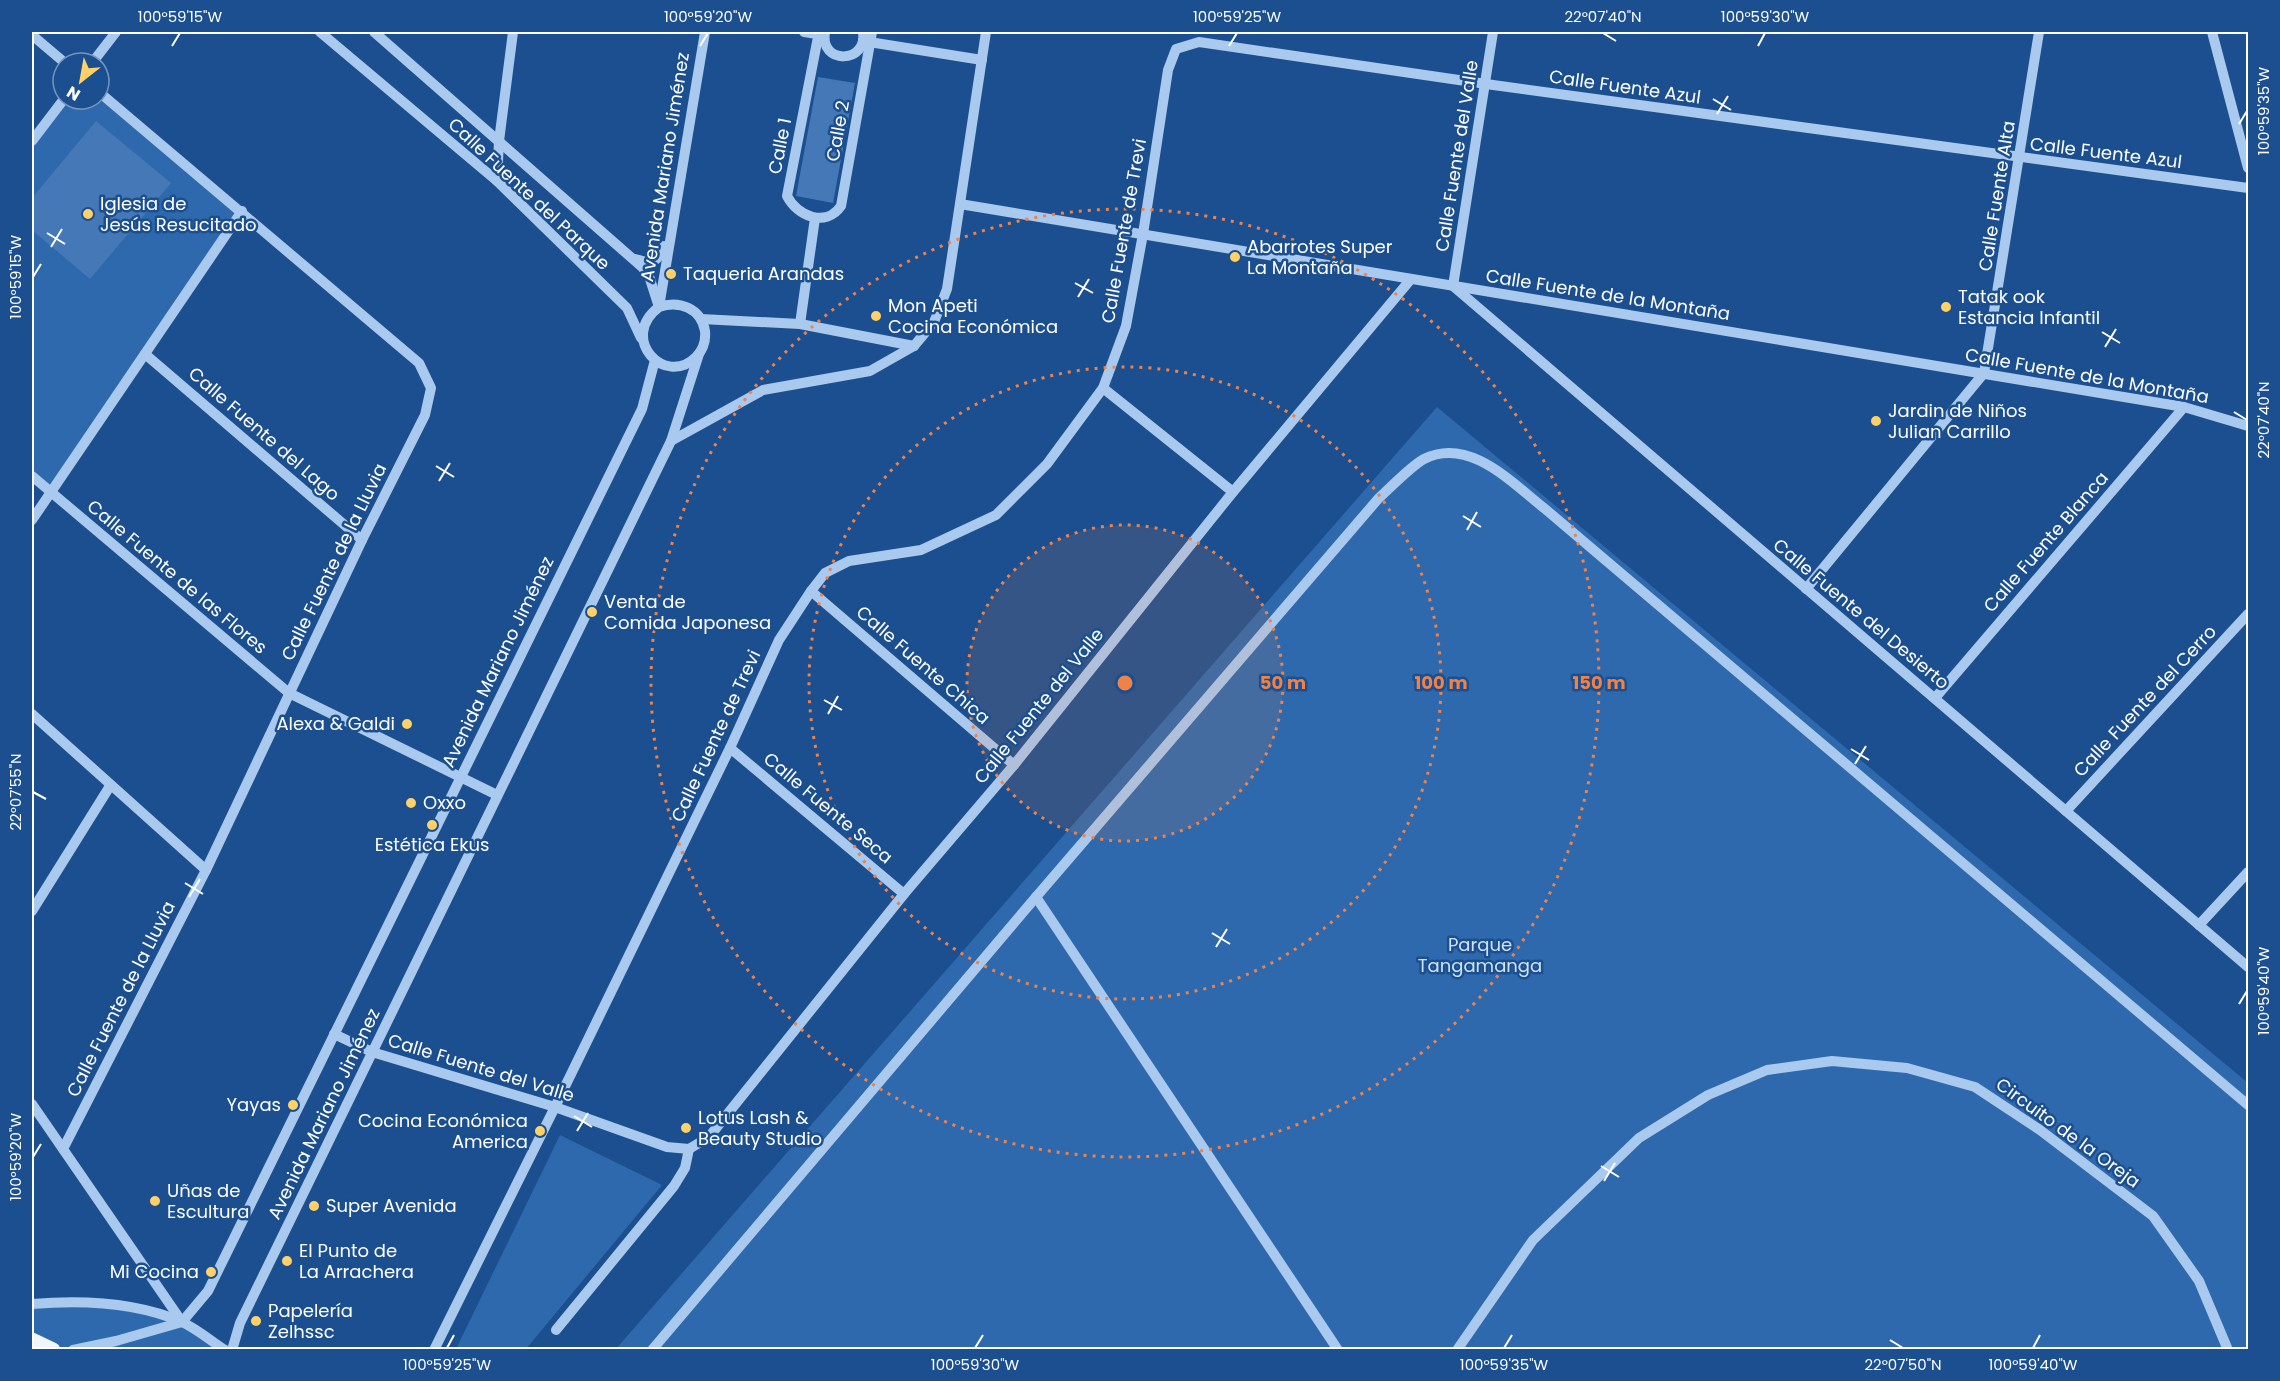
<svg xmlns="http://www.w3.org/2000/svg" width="2280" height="1381" font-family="Poppins,sans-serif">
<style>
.green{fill:#2e69ad}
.building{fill:#4478b7}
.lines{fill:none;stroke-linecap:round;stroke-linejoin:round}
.minor{stroke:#a9c9ee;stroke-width:10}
.major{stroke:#f0f6ff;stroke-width:15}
.ticks{fill:none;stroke:#fff;stroke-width:2}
.ring{fill:none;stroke:#ee8249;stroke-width:3;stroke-dasharray:3 6}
.poi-dot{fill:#ffd166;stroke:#1b4f8f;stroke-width:2}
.labels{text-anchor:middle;stroke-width:5;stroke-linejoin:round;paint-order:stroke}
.street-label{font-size:18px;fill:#fff;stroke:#1b4f8f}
.poi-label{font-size:18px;fill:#fff;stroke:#1b4f8f;text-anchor:start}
.park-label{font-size:18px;fill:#cfe3fa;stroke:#1b4f8f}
.centre{fill:#ee8249;stroke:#1b4f8f;stroke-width:3}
.ring-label{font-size:18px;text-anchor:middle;font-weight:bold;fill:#ee8249;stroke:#1b4f8f;stroke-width:5;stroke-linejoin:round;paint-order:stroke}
.neatline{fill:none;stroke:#fff;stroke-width:2}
.ticks-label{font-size:15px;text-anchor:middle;fill:#fff}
</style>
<rect width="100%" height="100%" fill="#1b4f8f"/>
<g class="green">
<path d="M99,92L242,211L51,492L32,476V141L64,99H99Z"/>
<path d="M1437,407L2248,1083V1349L615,1350Z"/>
<path d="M560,1135L662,1185L526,1349H456Z"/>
<path d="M32,1304H99L182,1322L225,1349H32Z"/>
</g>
<g class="building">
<path d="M818,77L855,83L833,203L796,196Z"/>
<path d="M96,121L171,183L90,279L32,230V198Z"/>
</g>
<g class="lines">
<g class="minor">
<path d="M320,32L497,181L627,308L641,338"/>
<path d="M374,32L642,267L649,276L658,304"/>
<path d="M804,32L824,35"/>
<path d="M819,32L787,196C797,216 826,228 841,206L872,32"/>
<path d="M825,32C819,65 868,64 863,32"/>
<path d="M1493,32L1453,286L2248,967"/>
<path d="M2212,32L2248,168"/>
<path d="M32,35L65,63"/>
<path d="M863,41L982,60"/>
<path d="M92,63L116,32"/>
<path d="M32,141L64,99"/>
<path d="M497,181L499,141L513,32"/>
<path d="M960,204L2184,407L2248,426"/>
<path d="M635,259C652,264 657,264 664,246"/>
<path d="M659,307C679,300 701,308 705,331C706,341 703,350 696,357C665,388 618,338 659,307L705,32"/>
<path d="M701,319L800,324L914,346"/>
<path d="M800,324L815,218"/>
<path d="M145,354L362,540"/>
<path d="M1103,388L1233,492"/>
<path d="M671,441L763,390L870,371L914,346L934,322L947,289L986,32"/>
<path d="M32,476L289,693L497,795"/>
<path d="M32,520L242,211"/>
<path d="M1806,589L1984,373L2039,32"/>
<path d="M811,591L1014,765"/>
<path d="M1935,698L2184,407"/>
<path d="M32,714L206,870"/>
<path d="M730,748L904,894"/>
<path d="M2066,811L2248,614"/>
<path d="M1036,897L1338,1350"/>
<path d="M32,911L110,786"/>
<path d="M2199,925L2248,872"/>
<path d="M334,1034L372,1052L555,1107L667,1147L689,1149L709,1137L904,894L1014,765L1233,492L1411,279"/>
<path d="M32,1104L182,1322"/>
<path d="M63,1149L206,870L362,540L425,415L431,388L419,363L99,92"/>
<path d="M32,1304C80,1300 136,1302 182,1322C197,1329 211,1341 225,1350"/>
<path d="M556,1330L674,1186L685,1168L689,1149"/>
<path d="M73,1350L116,1341L182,1322L208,1291L642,409L655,360"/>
<path d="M232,1350L240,1323L671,441L699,354"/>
<path d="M434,1350L555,1107L730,748L779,640L811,591L825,573L849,561L921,550L996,515L1047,464L1103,388L1126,326L1143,234L1168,70L1176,49L1199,42L1486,84L2248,188"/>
<path d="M652,1350L1036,897L1378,499C1390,488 1411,466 1424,459C1469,436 1512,483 1544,508L2248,1105"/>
<path d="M1457,1350L1533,1240L1639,1138L1708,1095L1767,1070L1832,1061L1907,1068L1975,1087L2040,1130L2153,1216L2199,1281L2228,1350"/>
</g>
<path class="major" d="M32,1340L53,1350"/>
</g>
<path class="ticks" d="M1603,33L1616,41M172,46L180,33M700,46L708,33M1229,46L1237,33M1758,46L1765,33M1713,99L1731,110M1717,114L1728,96M2239,124L2247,111M47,233L65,244M51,247L62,229M33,277L41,264M1075,283L1093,293M1078,297L1089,279M2102,332L2120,343M2105,347L2116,329M2234,412L2247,420M436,466L454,477M439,481L450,463M1463,516L1481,527M1467,530L1477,512M824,700L842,710M828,714L838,696M1851,749L1869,760M1855,764L1866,746M33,792L46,799M185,883L203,894M189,897L200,879M1212,933L1230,944M1216,947L1227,929M2239,1004L2247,991M574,1116L592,1127M577,1131L588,1113M33,1157L41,1144M1601,1166L1619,1177M1604,1181L1615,1163M1890,1340L1903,1348M447,1348L454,1335M975,1348L983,1335M1504,1348L1512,1335M2033,1348L2040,1335"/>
<circle cx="1125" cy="683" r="158" fill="#ee8249" fill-opacity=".12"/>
<g class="ring">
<circle cx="1125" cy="683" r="158"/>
<circle cx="1125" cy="683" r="316"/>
<circle cx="1125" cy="683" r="474"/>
</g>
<g class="poi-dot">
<circle cx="88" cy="214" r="6"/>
<circle cx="1235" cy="257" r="6"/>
<circle cx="671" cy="274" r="6"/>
<circle cx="1946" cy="307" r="6"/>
<circle cx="876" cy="316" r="6"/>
<circle cx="1876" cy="421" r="6"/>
<circle cx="592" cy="612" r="6"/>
<circle cx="407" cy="724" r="6"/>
<circle cx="411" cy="803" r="6"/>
<circle cx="432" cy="825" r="6"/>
<circle cx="293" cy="1105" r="6"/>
<circle cx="686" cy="1128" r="6"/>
<circle cx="540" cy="1131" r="6"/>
<circle cx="155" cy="1201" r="6"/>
<circle cx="314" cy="1206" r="6"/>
<circle cx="287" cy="1261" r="6"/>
<circle cx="211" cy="1272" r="6"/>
<circle cx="256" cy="1321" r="6"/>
</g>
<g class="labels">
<g class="street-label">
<text transform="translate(1625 87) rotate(8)" y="6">Calle Fuente Azul</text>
<text transform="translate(838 131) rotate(-80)" y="6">Calle 2</text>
<text transform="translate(780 146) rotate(-79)" y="6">Calle 1</text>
<text transform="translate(2106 153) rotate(7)" y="6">Calle Fuente Azul</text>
<text transform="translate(1457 156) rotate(-81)" y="6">Calle Fuente del Valle</text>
<text transform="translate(665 167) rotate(-81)" y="6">Avenida Mariano Jiménez</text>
<text transform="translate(529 194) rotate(43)" y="6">Calle Fuente del Parque</text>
<text transform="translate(1997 196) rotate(-81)" y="6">Calle Fuente Alta</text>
<text transform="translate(1124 231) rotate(-80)" y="6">Calle Fuente de Trevi</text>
<text transform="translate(1608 295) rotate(9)" y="6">Calle Fuente de la Montaña</text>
<text transform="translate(2087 376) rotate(10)" y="6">Calle Fuente de la Montaña</text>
<text transform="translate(264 434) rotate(41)" y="6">Calle Fuente del Lago</text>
<text transform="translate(2046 542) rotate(-49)" y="6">Calle Fuente Blanca</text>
<text transform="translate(334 562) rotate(-64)" y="6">Calle Fuente de la Lluvia</text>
<text transform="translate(177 577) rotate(40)" y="6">Calle Fuente de las Flores</text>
<text transform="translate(1861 614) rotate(40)" y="6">Calle Fuente del Desierto</text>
<text transform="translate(498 662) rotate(-64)" y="6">Avenida Mariano Jiménez</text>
<text transform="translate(923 665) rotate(41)" y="6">Calle Fuente Chica</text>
<text transform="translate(2145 701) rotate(-47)" y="6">Calle Fuente del Cerro</text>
<text transform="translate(1039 706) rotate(-51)" y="6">Calle Fuente del Valle</text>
<text transform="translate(716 736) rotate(-65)" y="6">Calle Fuente de Trevi</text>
<text transform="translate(828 808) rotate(40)" y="6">Calle Fuente Seca</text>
<text transform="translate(121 999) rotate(-63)" y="6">Calle Fuente de la Lluvia</text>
<text transform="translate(481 1068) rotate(17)" y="6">Calle Fuente del Valle</text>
<text transform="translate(324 1114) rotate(-64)" y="6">Avenida Mariano Jiménez</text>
<text transform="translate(2068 1133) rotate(36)" y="6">Circuito de la Oreja</text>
</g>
<g class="poi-label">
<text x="100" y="210">Iglesia de<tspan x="100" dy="21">Jesús Resucitado</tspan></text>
<text x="1247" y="253">Abarrotes Super<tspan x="1247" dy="21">La Montaña</tspan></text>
<text x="683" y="280">Taqueria Arandas</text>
<text x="1958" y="303">Tatak ook<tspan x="1958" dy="21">Estancia Infantil</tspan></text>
<text x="888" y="312">Mon Apeti<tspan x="888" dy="21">Cocina Económica</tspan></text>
<text x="1888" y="417">Jardin de Niños<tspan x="1888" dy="21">Julian Carrillo</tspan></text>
<text x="604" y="608">Venta de<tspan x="604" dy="21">Comida Japonesa</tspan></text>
<text x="395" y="730" text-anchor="end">Alexa &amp; Galdi</text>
<text x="423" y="809">Oxxo</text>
<text x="432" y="851" text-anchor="middle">Estética Ekus</text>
<text x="281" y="1111" text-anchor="end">Yayas</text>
<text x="698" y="1124">Lotus Lash &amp;<tspan x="698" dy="21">Beauty Studio</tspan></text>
<text x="528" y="1127" text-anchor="end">Cocina Económica<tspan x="528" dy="21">America</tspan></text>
<text x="167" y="1197">Uñas de<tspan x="167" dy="21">Escultura</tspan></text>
<text x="326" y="1212">Super Avenida</text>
<text x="299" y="1257">El Punto de<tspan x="299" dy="21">La Arrachera</tspan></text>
<text x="199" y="1278" text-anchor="end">Mi Cocina</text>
<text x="268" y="1317">Papelería<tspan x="268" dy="21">Zelhssc</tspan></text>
</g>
<g class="park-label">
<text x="1480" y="951">Parque<tspan x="1480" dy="21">Tangamanga</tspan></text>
</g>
</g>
<circle cx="1125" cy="683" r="9" class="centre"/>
<g class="ring-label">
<text x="1283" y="689">50 m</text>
<text x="1441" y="689">100 m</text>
<text x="1599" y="689">150 m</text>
</g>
<rect width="2280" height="1381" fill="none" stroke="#1b4f8f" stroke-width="66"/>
<g transform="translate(81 81) rotate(211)"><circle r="28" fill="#1b4f8f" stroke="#7695bc" stroke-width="1.5"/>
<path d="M0-4.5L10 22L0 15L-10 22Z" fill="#ffd166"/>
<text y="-9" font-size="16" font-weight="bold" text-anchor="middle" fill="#ffffff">N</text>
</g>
<rect x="33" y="33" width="2214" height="1315" class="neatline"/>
<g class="ticks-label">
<text x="180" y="22">100°59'15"W</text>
<text x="708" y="22">100°59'20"W</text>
<text x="1237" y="22">100°59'25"W</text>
<text x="1603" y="22">22°07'40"N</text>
<text x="1765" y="22">100°59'30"W</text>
<text transform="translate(2264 111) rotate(-90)" y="5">100°59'35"W</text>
<text transform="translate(16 277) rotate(-90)" y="5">100°59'15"W</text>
<text transform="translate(2264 420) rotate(-90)" y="5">22°07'40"N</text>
<text transform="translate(16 792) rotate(-90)" y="5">22°07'55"N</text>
<text transform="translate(2264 991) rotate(-90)" y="5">100°59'40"W</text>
<text transform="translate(16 1157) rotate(-90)" y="5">100°59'20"W</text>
<text x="447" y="1370">100°59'25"W</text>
<text x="975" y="1370">100°59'30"W</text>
<text x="1504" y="1370">100°59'35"W</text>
<text x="1903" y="1370">22°07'50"N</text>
<text x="2033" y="1370">100°59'40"W</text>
</g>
</svg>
